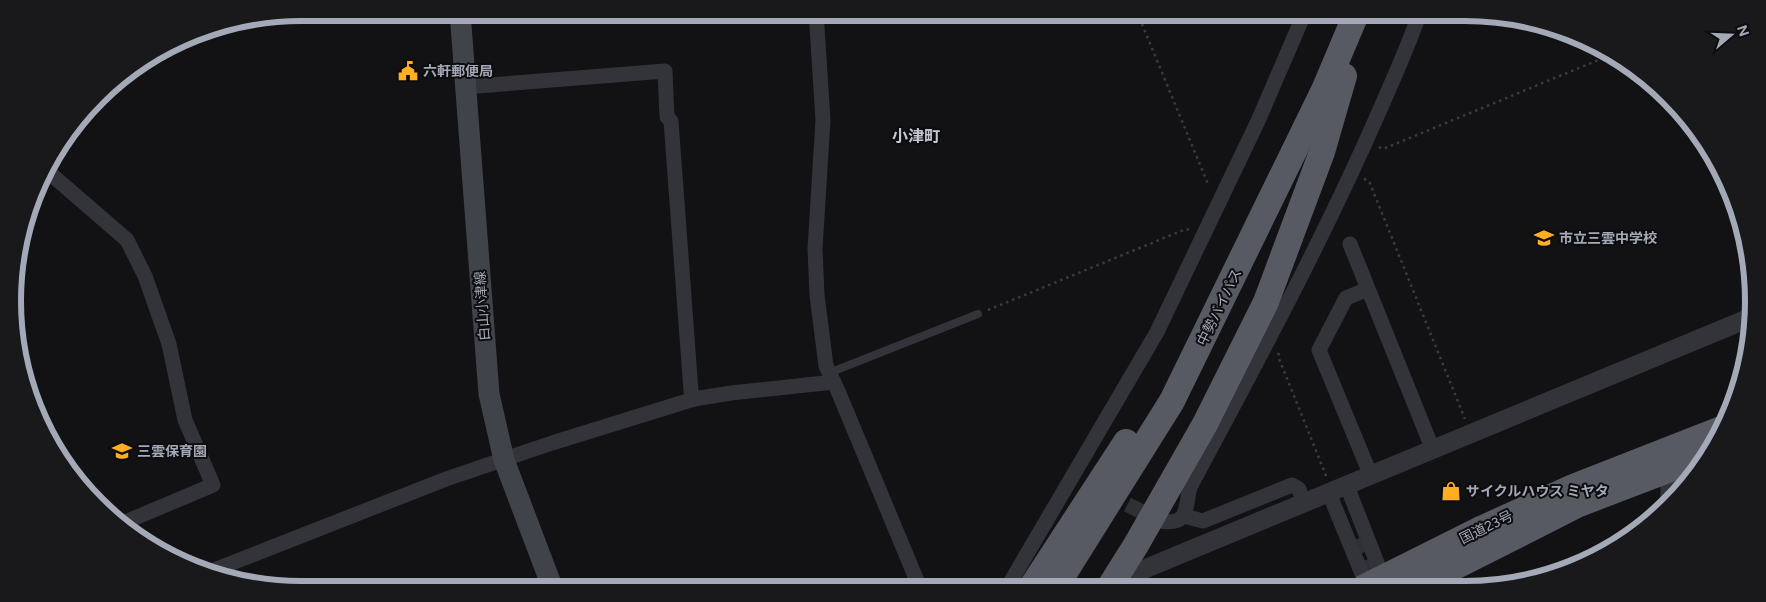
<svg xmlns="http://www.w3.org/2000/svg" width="1766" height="602" font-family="Figtree,'Noto Sans JP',sans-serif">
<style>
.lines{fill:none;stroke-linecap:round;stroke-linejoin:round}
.minor-tunnel{stroke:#2f3034;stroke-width:15;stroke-dasharray:15 8;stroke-linecap:butt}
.path{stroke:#393b40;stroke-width:2.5;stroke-dasharray:2.5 4;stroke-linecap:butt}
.service{stroke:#333439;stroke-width:8}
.minor{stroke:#333439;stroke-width:15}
.tertiary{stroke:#333439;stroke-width:19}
.secondary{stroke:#41434a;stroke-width:21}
.trunk{stroke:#575a62;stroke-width:26}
.labels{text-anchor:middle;stroke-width:4;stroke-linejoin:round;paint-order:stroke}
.poi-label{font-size:14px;font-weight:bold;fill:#a3a9b6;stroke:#0d0d0f;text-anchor:start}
.street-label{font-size:14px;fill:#a3a9b6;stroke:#0d0d0f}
.quarter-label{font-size:16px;font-weight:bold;fill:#c4c8d1;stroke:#0d0d0f}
.rim{fill:none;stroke:#a3a9b6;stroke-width:6}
</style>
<rect width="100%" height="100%" fill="#121214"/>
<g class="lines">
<g class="minor-tunnel">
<path d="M1107,494L1158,520"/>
<path d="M1357,539L1377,587"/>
</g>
<g class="path">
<path d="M1137,12L1208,184"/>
<path d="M1379,147L1383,149L1608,56"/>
<path d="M1364,179L1369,181L1465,419"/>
<path d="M988,310L1186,229L1191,230"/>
<path d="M1279,353L1278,356L1327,478"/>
</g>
<path class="service" d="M829,373L978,314"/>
<g class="minor">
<path d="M816,12L823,120L815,249L817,295L826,366L838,391L920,588"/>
<path d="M465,87L665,71L667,117L671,121L691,391L694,399"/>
<path d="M45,169L127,240L145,276L169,344L185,420L213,485L123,523"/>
<path d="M1350,244L1433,450"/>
<path d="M1368,289L1346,298L1319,350L1371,476"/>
<path d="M1664,471L1668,484V502"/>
<path d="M1347,486L1383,578"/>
<path d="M1329,493L1367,586"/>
<path d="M1184,516L1203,521L1292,485L1299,489L1304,504"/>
<path d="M1161,521C1189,526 1185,508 1190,487C1256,364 1322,242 1378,114C1393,80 1408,47 1420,12"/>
<path d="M209,572L446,479L552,443L694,399L731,393L834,382"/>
<path d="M1007,588L1157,332L1258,121L1305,12"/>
</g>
<path class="tertiary" d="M1135,573L1747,319"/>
<path class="secondary" d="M460,12L489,394L504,460L553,589"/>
<g class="trunk">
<path d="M1365,587L1483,528L1573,487L1721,429"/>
<path d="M1415,587L1579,504L1707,455"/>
<path d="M1031,588L1126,442"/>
<path d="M1055,588L1172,401L1324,90L1357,12"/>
<path d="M1109,588L1136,545L1205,424L1266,302L1322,152L1344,76"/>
</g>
</g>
<defs>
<symbol id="civic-bare" viewBox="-9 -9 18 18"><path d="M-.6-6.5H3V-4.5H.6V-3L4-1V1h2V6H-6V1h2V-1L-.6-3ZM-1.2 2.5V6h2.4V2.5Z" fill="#fdaf21" stroke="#0d0d0f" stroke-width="2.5" paint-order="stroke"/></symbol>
<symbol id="school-bare" viewBox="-9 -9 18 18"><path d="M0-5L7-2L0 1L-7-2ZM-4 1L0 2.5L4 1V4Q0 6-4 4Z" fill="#fdaf21" stroke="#0d0d0f" stroke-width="2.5" paint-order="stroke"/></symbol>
<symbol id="shop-bare" viewBox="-9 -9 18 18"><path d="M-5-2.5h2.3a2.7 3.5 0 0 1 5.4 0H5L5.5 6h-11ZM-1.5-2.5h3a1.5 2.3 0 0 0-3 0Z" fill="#fdaf21" stroke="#0d0d0f" stroke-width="2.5" paint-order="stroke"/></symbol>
</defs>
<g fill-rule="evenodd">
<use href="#civic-bare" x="394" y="57" width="28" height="28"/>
<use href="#school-bare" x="1530" y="224" width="28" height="28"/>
<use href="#school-bare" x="108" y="437" width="28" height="28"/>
<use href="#shop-bare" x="1437" y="477" width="28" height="28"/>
</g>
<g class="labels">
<g class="poi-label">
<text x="423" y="76">六軒郵便局</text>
<text x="1559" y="243">市立三雲中学校</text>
<text x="137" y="456">三雲保育園</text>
<text x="1466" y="496">サイクルハウス ミヤタ</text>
</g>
<g class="street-label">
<text transform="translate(482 306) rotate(-94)" y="5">白山小津線</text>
<text transform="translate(1219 307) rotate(-64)" y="5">中勢バイパス</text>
<text transform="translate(1486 527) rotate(-26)" y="5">国道23号</text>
</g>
<g class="quarter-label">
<text x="916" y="142">小津町</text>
</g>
</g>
<path d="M0 0H1766V602H0ZM301 21H1465A280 280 0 0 1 1745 301V301A280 280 0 0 1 1465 581H301A280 280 0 0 1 21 301V301A280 280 0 0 1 301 21Z" fill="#19191c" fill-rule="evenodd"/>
<path class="rim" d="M301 21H1465A280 280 0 0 1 1745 301V301A280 280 0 0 1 1465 581H301A280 280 0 0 1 21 301V301A280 280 0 0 1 301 21Z"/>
<g transform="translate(1731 35) rotate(71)" stroke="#0d0d0f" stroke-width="4" paint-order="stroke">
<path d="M0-4L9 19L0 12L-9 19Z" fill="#a3a9b6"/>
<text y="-8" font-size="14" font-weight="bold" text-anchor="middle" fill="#a3a9b6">N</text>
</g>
</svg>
